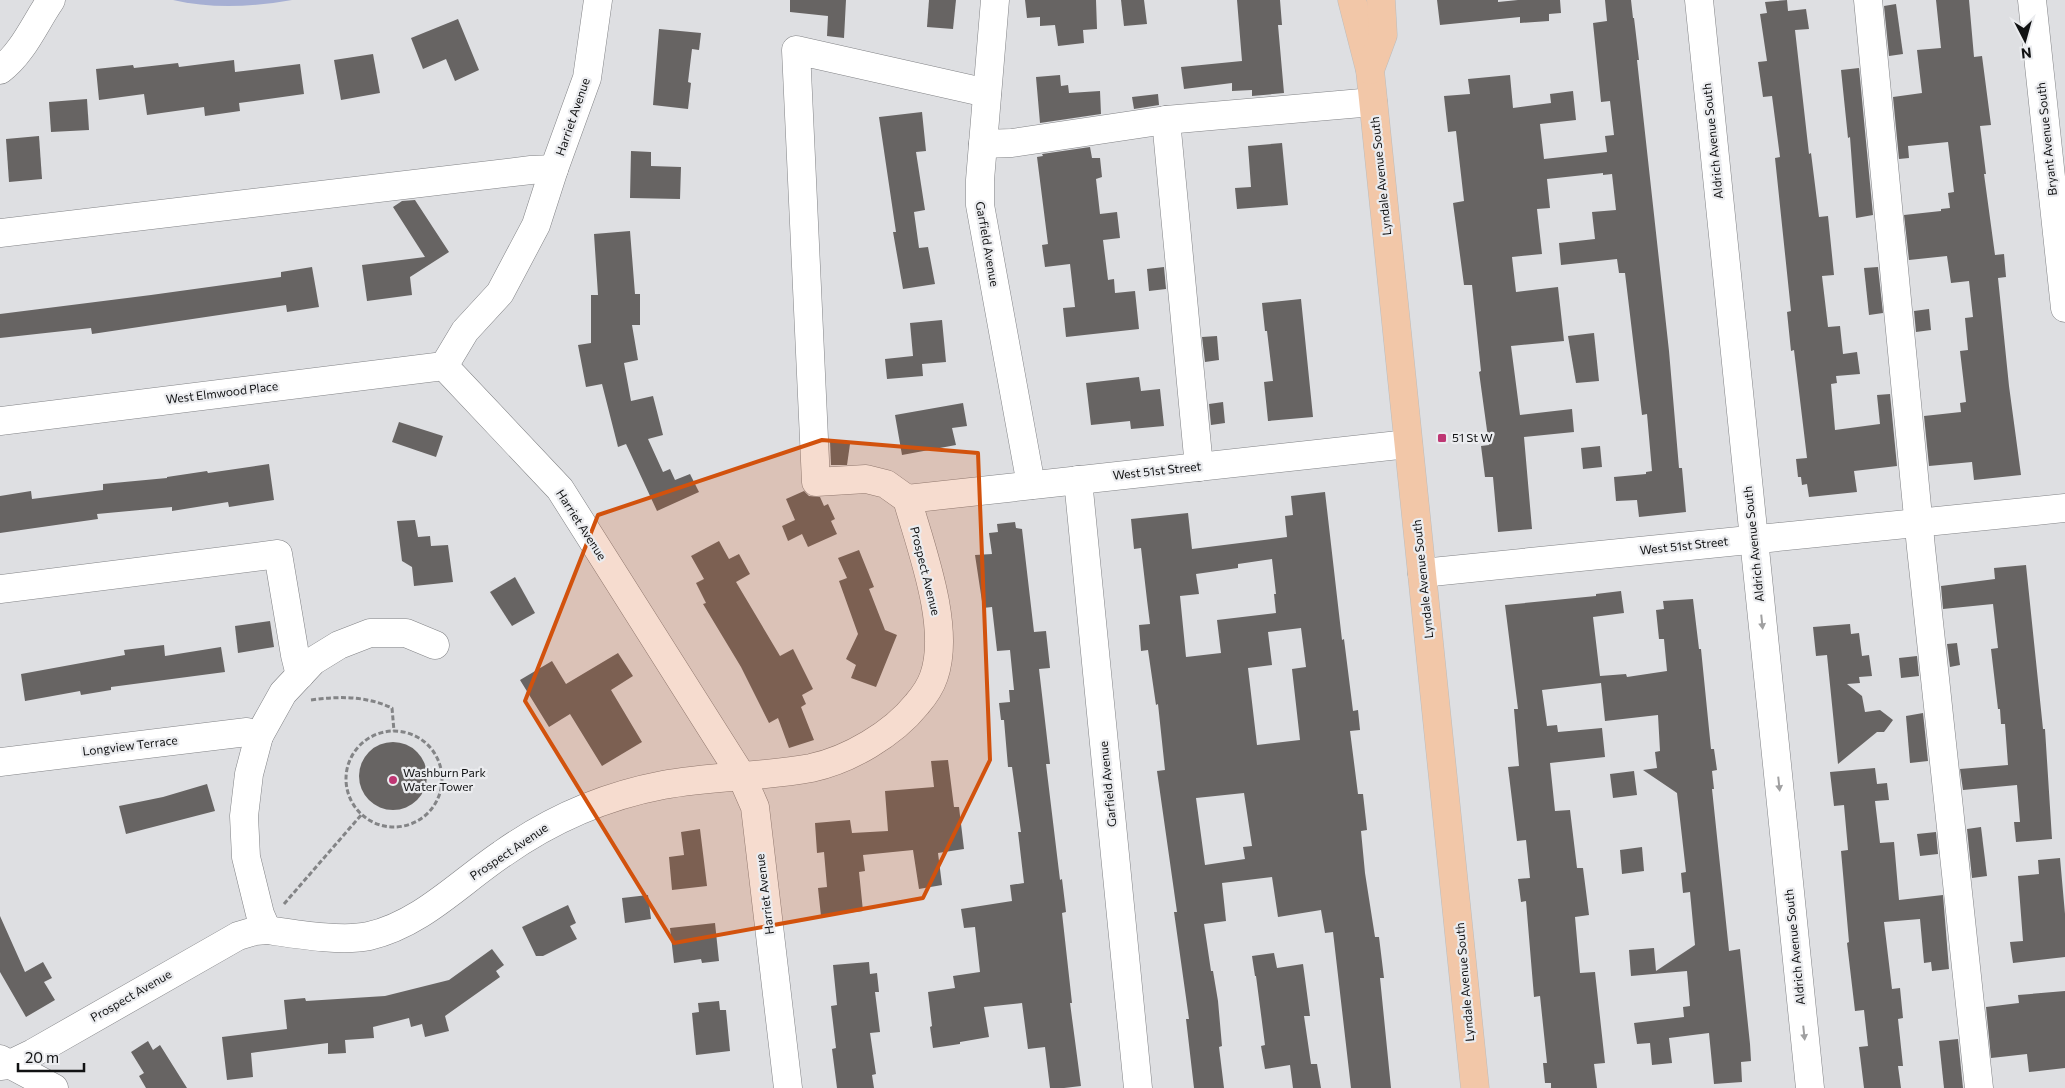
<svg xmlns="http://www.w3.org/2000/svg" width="2065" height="1088" font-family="Commissioner,sans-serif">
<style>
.green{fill:#a6afd3}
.building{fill:#676463;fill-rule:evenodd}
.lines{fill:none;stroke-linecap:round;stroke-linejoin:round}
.minor-casing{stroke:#828386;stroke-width:29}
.major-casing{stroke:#bcbdbd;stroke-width:29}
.path{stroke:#838486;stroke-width:3;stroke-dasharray:5 2.5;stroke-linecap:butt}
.minor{stroke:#fff;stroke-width:28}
.major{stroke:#f2c7a8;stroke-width:28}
.oneway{fill:#a0a0a1}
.marked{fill:#d2520d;fill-opacity:0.2;stroke:#d2520d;stroke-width:4;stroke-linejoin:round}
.poi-dot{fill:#be3673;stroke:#ebecef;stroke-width:2}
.labels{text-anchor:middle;stroke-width:4.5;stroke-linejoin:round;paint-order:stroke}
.street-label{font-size:12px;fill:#111213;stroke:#ebecef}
.poi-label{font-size:12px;fill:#111213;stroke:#ebecef;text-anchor:start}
</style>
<rect width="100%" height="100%" fill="#dedfe2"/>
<path class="green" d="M173,0H292C253,7 211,9 173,0Z"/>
<g class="building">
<path d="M790,0H846L844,38L827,36L828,16L790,12Z"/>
<path d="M929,0H956L953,29L927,27Z"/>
<path d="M1025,0H1096L1097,29L1083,30L1084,43L1058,46L1055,25L1040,26V17L1027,18Z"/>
<path d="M1121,0H1144L1147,24L1124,26Z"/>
<path d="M1237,0H1280L1282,25H1278L1284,93L1252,96V90L1232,91V83L1184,89L1181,67L1242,61Z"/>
<path d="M1437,0H1498V2L1518,0H1560L1561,13L1549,14V21L1520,23V17L1440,25Z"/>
<path d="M1605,0H1631L1633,18H1634L1639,60H1637L1669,351L1679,468H1682L1686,512L1639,517L1637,500L1616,501L1614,477L1646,474V472L1652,471L1647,414L1642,415L1625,273H1619L1617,259L1561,265L1559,243L1595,239L1592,212L1616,210L1612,174L1603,175V173L1547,179L1550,208L1537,209L1542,254L1512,257L1516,292L1558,287L1564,341L1511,346L1520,415L1572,409L1574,432L1524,437L1532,529L1498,532L1493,477H1485L1481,446L1489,445L1479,372L1481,371L1472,285H1464L1453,203L1464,201L1456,131L1448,132L1444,96L1470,94L1468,79L1510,75L1513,108L1551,103L1550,94L1573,91L1576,120L1540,124L1544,159L1607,152L1605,136L1614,135L1610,101L1601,102L1593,23L1607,21Z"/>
<path d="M1787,0L1788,11L1806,9L1809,29L1795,30L1809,154L1811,153L1819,217L1828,216L1834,275L1822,276L1828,327L1840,326L1843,354L1857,352L1860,374L1836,376L1837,383L1831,384L1835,430L1880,424L1877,395L1890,394L1897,466L1854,471L1857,492L1809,497L1807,484L1802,485L1801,477H1798L1796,459L1807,458L1794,350L1791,351L1787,312L1791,311L1775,158L1780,157L1772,96L1763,97L1758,62L1767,61L1760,14L1767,13L1765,2Z"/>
<path d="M1936,0H1969L1974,57L1982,56L1991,125L1980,126L1986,174H1984L1995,255L2004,254L2006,277L1998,278L2009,386L2021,475L1974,480L1972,462L1929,466L1924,416L1961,412L1960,403L1966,402L1960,351L1968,350L1965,318L1973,317L1969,281L1951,283L1947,256L1909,260L1904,215L1941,211V209L1950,208L1948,193L1954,192L1948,142L1908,146L1909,158L1899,159L1893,97L1922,93L1917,50L1941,48Z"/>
<path d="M1896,4L1903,54L1889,56L1884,6Z"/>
<path d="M458,19L479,70L455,81L446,59L423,69L411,38Z"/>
<path d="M659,29L701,33L699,50L692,49L688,82L691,83L688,109L653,105Z"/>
<path d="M373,54L380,93L341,100L334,60Z"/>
<path d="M234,60L235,72L300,64L304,94L239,103L240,111L205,116L204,107L147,115L144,94L99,100L96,69L133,65L134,68L178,63L179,67Z"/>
<path d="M1859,68L1873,215L1856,218L1850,137L1848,138L1841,70Z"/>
<path d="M1060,75L1061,86L1068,85L1069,93L1100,91L1101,114L1040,123L1036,77Z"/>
<path d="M1158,94L1159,105L1134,109L1132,97Z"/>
<path d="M87,99L89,130L51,132L49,102Z"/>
<path d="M922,112L926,151L916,152L925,210L914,212L919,248L928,247L935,284L903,289L893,232H896L879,117Z"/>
<path d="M39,136L42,179L9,182L6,139Z"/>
<path d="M1282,143L1288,205L1237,209L1235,188L1251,187L1248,146Z"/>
<path d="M1090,147L1092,158H1100L1102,177L1096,179L1100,214L1117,212L1120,238L1103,240L1108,280L1114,279L1115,293L1135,291L1139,329L1066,337L1063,308L1075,307L1070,264L1045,267L1042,245L1048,244L1037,157L1043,156L1042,154Z"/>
<path d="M631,151L651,152V166L681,167L680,199L630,198Z"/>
<path d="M415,200L449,252L410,277L412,295L367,301L362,265L425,257L393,207L402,201Z"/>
<path d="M630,231L635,294H640V325H632L638,360L624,363L631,401L653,396L663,435L648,439L663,472L670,469L675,480L690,474L699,492L657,511L626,444L618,447L602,384L586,387L578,345L591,343V295H598L594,234Z"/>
<path d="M312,267L319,307L287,312L286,305L92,334L91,328L0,338V314L151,295L281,277V272Z"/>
<path d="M1164,267L1166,289L1149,291L1147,269Z"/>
<path d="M1878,267L1883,313L1869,315L1864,268Z"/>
<path d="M1301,299L1313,417L1268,421L1264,382L1273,381L1267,331H1265L1262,303Z"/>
<path d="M1929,309L1931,330L1916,332L1914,311Z"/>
<path d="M942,320L946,362L922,364L923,376L887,379L885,359L913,356L910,323Z"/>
<path d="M1594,333L1599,381L1576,383L1568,336Z"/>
<path d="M1217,336L1219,360L1205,362L1202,337Z"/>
<path d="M1139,377L1141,391L1160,389L1164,426L1131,429L1130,421L1091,425L1086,383Z"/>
<path d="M1223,402L1225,423L1211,425L1209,404Z"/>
<path d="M963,403L967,426L952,428L956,445L902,455L895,415Z"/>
<path d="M399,422L443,436L436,457L392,442Z"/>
<path d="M830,441L850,444L847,465H831Z"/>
<path d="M1600,446L1602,467L1583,469L1581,448Z"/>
<path d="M269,464L274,500L229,507L228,502L172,511V507L97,514L98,519L0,533V496L31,491L32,499L103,490V484L167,478V477L207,471L208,473Z"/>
<path d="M804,491L809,496L820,497L824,506L828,504L835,519L831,521L837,534L808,547L802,534L788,541L782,526L795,520L786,499Z"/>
<path d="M1325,492L1342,640L1344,639L1353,711L1358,710L1360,730L1350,731L1358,794H1363L1367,830L1361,831L1365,873L1375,937H1379L1384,978H1380L1391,1088H1351L1333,932L1325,933L1321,910L1278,917L1272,877L1222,883L1226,921L1204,924L1211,971H1213L1218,1001L1222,1046L1219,1047L1224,1088H1194L1186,1019H1189L1174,912H1177L1157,771L1165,770L1158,704L1156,705L1148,650L1141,651L1139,625L1150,624L1147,600L1141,548L1134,549L1131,519L1188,513L1192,549L1287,537L1285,516L1293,515L1291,496ZM1272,559L1276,594H1274L1276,613L1217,620L1221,653L1186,657L1180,596L1199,594L1196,574L1238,568V564ZM1301,628L1306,667L1292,669L1300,740L1257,745L1248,668L1272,665L1268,632ZM1244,793L1252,846L1243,847L1245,859L1205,865L1196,798Z"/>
<path d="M415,520L418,537L430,536L431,546L448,545L453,582L414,586L412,567L402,561L397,521Z"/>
<path d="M1015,522L1016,528L1022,529L1034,632L1046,631L1050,668L1039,669L1050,764H1046L1060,880L1062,879L1066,912L1062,913L1072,1003H1070L1081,1086L1064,1088H1050L1045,1047L1028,1049L1022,1003L984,1007L989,1037L960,1042V1044L933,1048L930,1027L932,1026L928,992L955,988L953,976L980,972L975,927L964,928L961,909L1012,901L1010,885L1024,883L1018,832H1021L1012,767H1008L1004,720H1001L999,703L1010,702L1009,690H1014L1010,650L997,651L992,607L983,608L975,555L992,554L989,533L998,532L997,524Z"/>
<path d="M719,541L729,559L739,554L750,574L736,582L780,656L793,649L813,689L802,695L806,704L801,707L814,740L789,748L778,718L769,723L741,667L703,604L706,603L696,583L704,579L691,556Z"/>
<path d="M859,550L874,587L869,589L885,630L897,635L876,687L851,678L856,665L846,659L858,634L839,581L847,578L838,558Z"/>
<path d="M2026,565L2043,729H2045L2052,839L2016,842L2014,822H2020L2017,785L1963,790L1960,769L2008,765L2005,724H2001L2000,709H1998L1991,649L1998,648L1993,604L1943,609L1941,586L1995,579L1994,568Z"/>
<path d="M515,577L535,613L512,626L490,592Z"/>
<path d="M1621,591L1624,613L1593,617L1600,676L1626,674L1627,677L1667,671L1664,639H1659L1656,610L1664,609L1663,601L1693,599L1699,649H1701L1711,749H1714L1717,770L1712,771L1714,789H1712L1729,951L1740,949L1750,1044L1751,1061L1741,1062L1742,1082L1714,1084L1709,1033L1669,1038L1672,1063L1652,1065L1650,1043L1637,1044L1634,1023L1684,1017L1683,1007L1690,1006L1687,971L1631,976L1629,950L1654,948L1656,971L1695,945L1690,892L1683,893L1681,873L1686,872L1677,793L1643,770L1657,768L1655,752L1660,751L1658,715L1605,721L1601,683L1542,690L1547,726L1557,725L1558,732L1602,728L1605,757L1550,763L1555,811L1570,810L1577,868H1583L1589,915L1575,917L1580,973L1595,972L1605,1063L1594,1064L1597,1088H1551V1083H1545L1543,1063H1547L1540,996L1534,997L1526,901L1521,902L1518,879L1530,878L1526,840L1517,841L1508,767L1519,766L1514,709H1518L1505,605L1596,596V594Z"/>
<path d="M270,621L274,647L238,653L235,626Z"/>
<path d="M1850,624L1851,634L1859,633L1862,656L1869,655L1872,676L1859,677L1860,683L1847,684L1862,696L1865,712L1880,710L1893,720L1884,732H1877L1838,764L1827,655L1816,656L1813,627Z"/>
<path d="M1957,643L1960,665L1950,667L1947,644Z"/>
<path d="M164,645L165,656L221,647L225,672L111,687V690L81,695L80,691L25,701L21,674L125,655L124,650Z"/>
<path d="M618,653L633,676L611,690L642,742L602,766L570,714L549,727L520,680L552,661L566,684Z"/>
<path d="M1917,656L1919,676L1901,678L1899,658Z"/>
<path d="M1923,713L1928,761L1910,763L1906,716Z"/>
<circle cx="393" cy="776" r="34"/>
<path d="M948,760L954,807H959L964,849L938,853L942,885L919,889L913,850L863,855L865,871L859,872L863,911L821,916L818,888L827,887L824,852L817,853L815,823L850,820L852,833L888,831L885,791L934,787L931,761Z"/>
<path d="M1875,768L1877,784L1887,783L1889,800L1875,801L1880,843L1894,842L1899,900L1943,895L1949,969L1932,971L1931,962L1924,963L1920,919L1884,922L1892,989L1900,988L1903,1018L1898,1019L1903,1066H1898L1901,1088H1864L1859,1047L1868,1046L1864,1010L1855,1011L1847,943L1849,942L1841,851L1848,850L1844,805L1834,806L1830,772Z"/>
<path d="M1634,771L1637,795L1613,798L1610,774Z"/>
<path d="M207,784L215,811L126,834L119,806L163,797Z"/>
<path d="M1981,827L1987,876L1972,878L1967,829Z"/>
<path d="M700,829L707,886L672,890L669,857L684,855L681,832Z"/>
<path d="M1936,832L1938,854L1920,856L1917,834Z"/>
<path d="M1642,847L1644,871L1622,874L1620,850Z"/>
<path d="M2060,858L2065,914V957L2013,963L2010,942L2023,941L2018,876L2039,874L2038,860Z"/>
<path d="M648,895L651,919L625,923L622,898Z"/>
<path d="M568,905L576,923L570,926L577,939L543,956H536L522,927Z"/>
<path d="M0,916L25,972L43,962L52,978L44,982L55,1000L26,1017L0,972Z"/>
<path d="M715,923L719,961L702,963L701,959L674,963L670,928Z"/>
<path d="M492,949L504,965L496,971L500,977L445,1016L449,1031L425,1037L422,1024L411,1027L409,1018L373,1027L374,1038L345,1040L346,1053L328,1054V1043L251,1053L253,1077L227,1080L222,1037L287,1029L284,1000L305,998L306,1001L385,996L449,980Z"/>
<path d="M1274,953L1277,968L1303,964L1310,1016H1304L1311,1064H1317L1321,1088H1293L1290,1065L1265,1069L1261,1046L1265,1045L1256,976H1255L1252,956Z"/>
<path d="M869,962L870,974L877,973L879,992H875L880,1032L870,1033L876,1074L872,1075L874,1088H837L832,1049L836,1048L831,1006L837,1005L833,965Z"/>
<path d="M2065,991V1068L2029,1072L2027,1054L1991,1058L1986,1007L2019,1003L2018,995Z"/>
<path d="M719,1001L720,1010H726L730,1051L696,1055L692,1013L699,1012L698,1003Z"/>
<path d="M1958,1039L1963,1088H1944L1939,1041Z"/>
<path d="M148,1041L153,1050L160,1045L187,1088H146L139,1076L144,1073L131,1052Z"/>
</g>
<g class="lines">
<defs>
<g id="minor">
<path d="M995,0L980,180V205L1031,485"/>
<path d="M1699,0L1810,1088"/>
<path d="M1868,0L1921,548L1979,1088"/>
<path d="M2032,0L2065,308"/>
<path d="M0,70C23,53 35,23 51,0"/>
<path d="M1166,120L1199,467"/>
<path d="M983,144L1012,143L1166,120L1373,102"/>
<path d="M0,233L531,170L554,169"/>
<path d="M444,366L560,489L741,775L755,807L788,1088"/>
<path d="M444,366L465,331L500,293L536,225L554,169L587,78L598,0"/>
<path d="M0,421L444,366"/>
<path d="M1078,480L1138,1088"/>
<path d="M907,499L886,484L866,479L816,482L796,50L987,93"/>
<path d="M907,499L1408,444"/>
<path d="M1422,573L2065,508"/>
<path d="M0,589L278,554L295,655L300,675"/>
<path d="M0,762L247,732L259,736"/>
<path d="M267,930L260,914L246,857L244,816L249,774L259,736L283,693L313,661L339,645L370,633H406L435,645"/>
<path d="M0,1059L54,1088"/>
<path d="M0,1066L8,1065L33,1053L238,936L255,931L267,930C295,934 342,942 369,936C421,924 459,883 502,854C550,820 605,796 663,785C712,776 763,777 811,768C849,760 893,734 917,704C923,697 931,685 934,676C951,627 921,548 907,499"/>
</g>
<g id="major">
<path d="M1352,0L1370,70L1475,1088"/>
<path d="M1370,70L1383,35L1381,0"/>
</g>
</defs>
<use href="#minor" class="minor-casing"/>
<use href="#major" class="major-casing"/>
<g class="path">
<path d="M311,700C340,696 366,696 392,708L394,731"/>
<circle cx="394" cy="779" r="48"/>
<path d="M284,904L362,814"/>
</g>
<use href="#minor" class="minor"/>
<use href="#major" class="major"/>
</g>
<defs><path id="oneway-solid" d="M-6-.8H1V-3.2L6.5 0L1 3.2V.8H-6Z" transform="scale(1.25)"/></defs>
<g class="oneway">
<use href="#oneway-solid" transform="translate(1762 622) rotate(84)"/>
<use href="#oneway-solid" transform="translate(1779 784) rotate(84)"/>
<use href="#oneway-solid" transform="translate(1804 1033) rotate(84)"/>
</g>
<path class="marked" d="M822,440L978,453L990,760L923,898L674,943L525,701L598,515Z"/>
<g class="poi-dot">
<rect x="1437" y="433" width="10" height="10" rx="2.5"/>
<circle cx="393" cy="780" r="5"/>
</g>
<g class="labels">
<g class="street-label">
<text transform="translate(573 117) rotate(-71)" y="4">Harriet Avenue</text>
<text transform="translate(2047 139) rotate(-96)" y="4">Bryant Avenue South</text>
<text transform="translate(1713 141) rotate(-96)" y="4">Aldrich Avenue South</text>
<text transform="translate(1381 176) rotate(-96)" y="4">Lyndale Avenue South</text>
<text transform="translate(987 244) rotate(80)" y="4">Garfield Avenue</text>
<text transform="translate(222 393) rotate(-7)" y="4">West Elmwood Place</text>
<text transform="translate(1157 471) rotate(-6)" y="4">West 51st Street</text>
<text transform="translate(581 525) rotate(57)" y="4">Harriet Avenue</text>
<text transform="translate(1754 544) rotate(-96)" y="4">Aldrich Avenue South</text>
<text transform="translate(1684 546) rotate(-6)" y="4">West 51st Street</text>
<text transform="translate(925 571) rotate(76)" y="4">Prospect Avenue</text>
<text transform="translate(1423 579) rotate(-96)" y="4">Lyndale Avenue South</text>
<text transform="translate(130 746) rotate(-7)" y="4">Longview Terrace</text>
<text transform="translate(1108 784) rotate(-96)" y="4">Garfield Avenue</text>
<text transform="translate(509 852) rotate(-34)" y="4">Prospect Avenue</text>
<text transform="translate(765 894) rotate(-97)" y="4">Harriet Avenue</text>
<text transform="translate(1795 947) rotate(-96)" y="4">Aldrich Avenue South</text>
<text transform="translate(1465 982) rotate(-95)" y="4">Lyndale Avenue South</text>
<text transform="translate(131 996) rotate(-30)" y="4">Prospect Avenue</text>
</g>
<g class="poi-label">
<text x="1452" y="442">51 St W</text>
<text x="403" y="777">Washburn Park<tspan x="403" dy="14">Water Tower</tspan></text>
</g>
</g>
<g transform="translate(2025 40) rotate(174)" stroke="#ebecef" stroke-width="4" paint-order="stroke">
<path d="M0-4L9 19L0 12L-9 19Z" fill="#111213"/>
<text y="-8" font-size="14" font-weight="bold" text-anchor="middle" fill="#111213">N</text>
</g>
<path d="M18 1063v8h66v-8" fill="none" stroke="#111213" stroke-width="2.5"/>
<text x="25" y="1063" font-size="15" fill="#111213" stroke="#ebecef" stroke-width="4" paint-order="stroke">20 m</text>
</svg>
